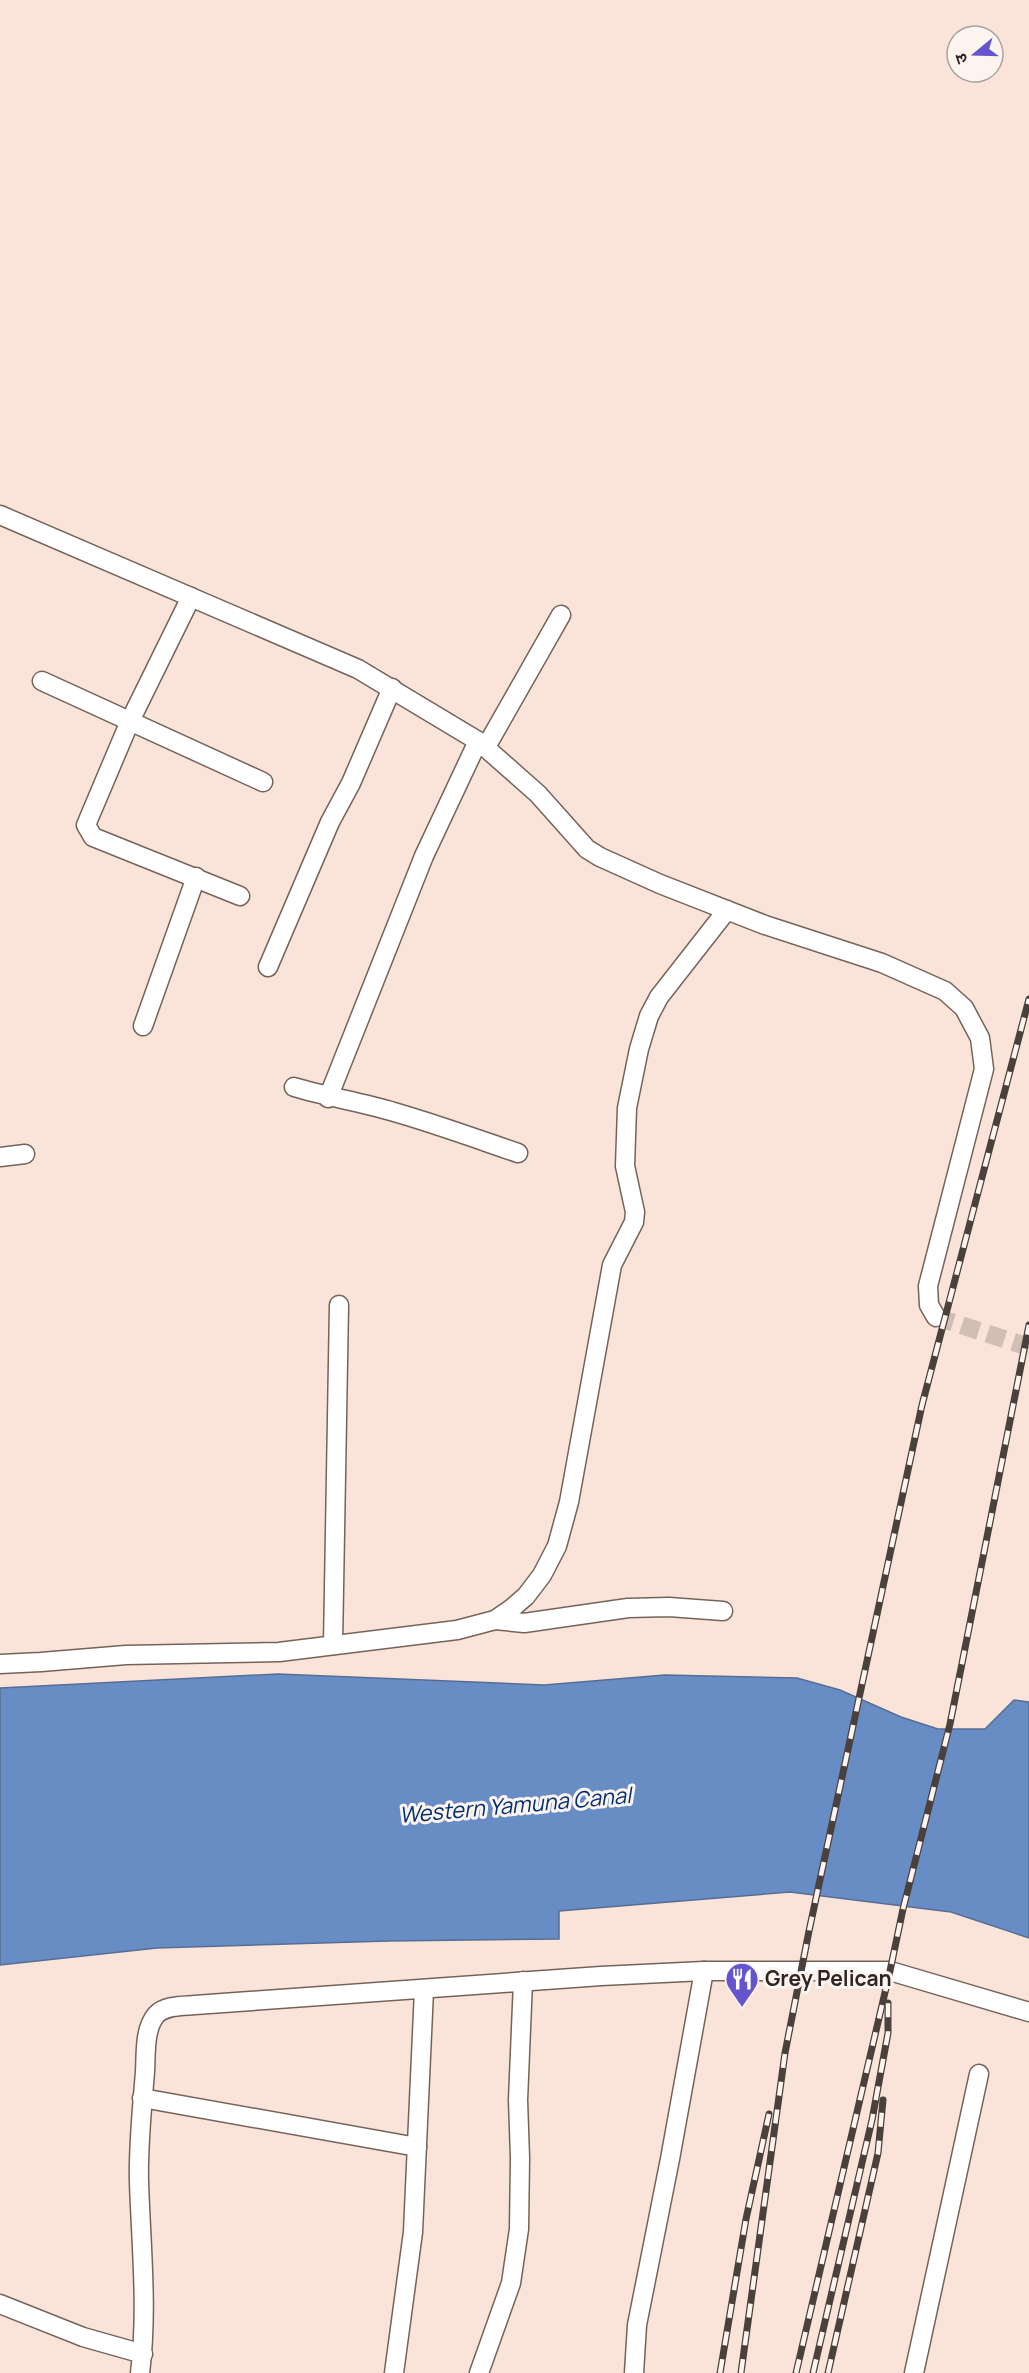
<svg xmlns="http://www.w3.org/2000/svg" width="1029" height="2373" font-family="Manrope,'Noto Sans Devanagari',sans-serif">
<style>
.water{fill:#688dc5;stroke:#566e94;stroke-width:1.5}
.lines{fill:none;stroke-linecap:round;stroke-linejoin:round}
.minor-tunnel{stroke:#d1beb4;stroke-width:18;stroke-dasharray:18 9;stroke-linecap:butt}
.minor-casing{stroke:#756359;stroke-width:21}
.minor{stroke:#fff;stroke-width:18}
.rail-casing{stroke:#4b413c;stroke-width:7}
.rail{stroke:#fdf4f0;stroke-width:4.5;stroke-dasharray:14;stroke-linecap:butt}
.labels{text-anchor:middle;stroke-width:6;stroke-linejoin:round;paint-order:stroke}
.poi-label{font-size:21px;font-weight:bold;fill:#2d2521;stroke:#fdf4f0;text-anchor:start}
.water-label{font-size:22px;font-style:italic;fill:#002f72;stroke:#fdf4f0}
</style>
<rect width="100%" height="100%" fill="#fae4d9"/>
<path class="water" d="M278,1674L544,1685L665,1675L797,1678L840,1690L901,1717L938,1729H985L1014,1700L1029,1702V1938L951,1912L790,1892L559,1911V1939L389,1941L157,1948L0,1965V1688Z"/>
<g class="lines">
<path class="minor-tunnel" d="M936,1317L1029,1347"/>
<defs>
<g id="minor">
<path d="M0,515L358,669L478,741L538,794L587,849L600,857L660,884L765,925L882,963L945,991L964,1008L980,1038L984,1069L928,1286L929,1305L936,1317"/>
<path d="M191,597L130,721L86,825L93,837L240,896"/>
<path d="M42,681L263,782"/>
<path d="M486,747L561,615"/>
<path d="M268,967L330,822L351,783L392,688"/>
<path d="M143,1026L196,877"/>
<path d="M294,1087C327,1097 361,1102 394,1112C436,1124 477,1139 518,1153"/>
<path d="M328,1098L424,856L478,741"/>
<path d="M0,1157L25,1154"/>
<path d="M495,1620L524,1623L628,1608L669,1607L723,1611"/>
<path d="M333,1645L339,1305"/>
<path d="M0,1664L41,1662L126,1655L279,1652L457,1630L495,1620L511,1609L526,1596L542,1575L557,1546L569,1502L612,1265L634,1222L635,1212L625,1166L627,1108L639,1049L649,1016L659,997L727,910"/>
<path d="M142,2098L417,2147"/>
<path d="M0,2304L83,2337L143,2354"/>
<path d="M140,2373C148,2310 141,2245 139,2182C138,2146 142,2108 145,2072C146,2055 144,2029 156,2015C165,2005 183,2006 195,2005L601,1976L704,1971H890L1029,2012"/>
<path d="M394,2373L413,2232L424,1990"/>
<path d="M479,2373L511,2283L519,2229L520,2158L518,2100L523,1981"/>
<path d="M634,2373L637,2325L670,2159L704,1971"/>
<path d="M914,2373L979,2074"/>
</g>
</defs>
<use href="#minor" class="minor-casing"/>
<use href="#minor" class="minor"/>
<defs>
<g id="rail">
<path d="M720,2373L746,2219L769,2114"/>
<path d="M741,2373L785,2053L809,1931L922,1405L1029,999"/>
<path d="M796,2373L890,1971L903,1909L950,1724L1029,1325"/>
<path d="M813,2373L872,2120L888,2033V2003"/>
<path d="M828,2373L878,2153L883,2100"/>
</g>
</defs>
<use href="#rail" class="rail-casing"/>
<use href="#rail" class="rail"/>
</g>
<defs>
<symbol id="restaurant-pin" viewBox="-11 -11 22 30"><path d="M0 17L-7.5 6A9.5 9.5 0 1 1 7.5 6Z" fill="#6455ce" stroke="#fdf4f0"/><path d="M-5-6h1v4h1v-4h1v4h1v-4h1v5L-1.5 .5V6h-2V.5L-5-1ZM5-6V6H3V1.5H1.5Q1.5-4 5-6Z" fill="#fff"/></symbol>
</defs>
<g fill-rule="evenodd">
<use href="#restaurant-pin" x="723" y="1960" width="38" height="52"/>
</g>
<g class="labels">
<g class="poi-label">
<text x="765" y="1986">Grey Pelican</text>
</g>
<g class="water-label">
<text transform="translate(515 1805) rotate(-5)" y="8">Western Yamuna Canal</text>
</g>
</g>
<g transform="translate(975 54) rotate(251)"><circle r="28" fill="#fdf4f0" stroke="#aaa19d" stroke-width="1.5"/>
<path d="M0-4.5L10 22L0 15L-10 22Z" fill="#6455ce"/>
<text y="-9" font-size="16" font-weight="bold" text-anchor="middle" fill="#2d2521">उ</text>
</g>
</svg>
